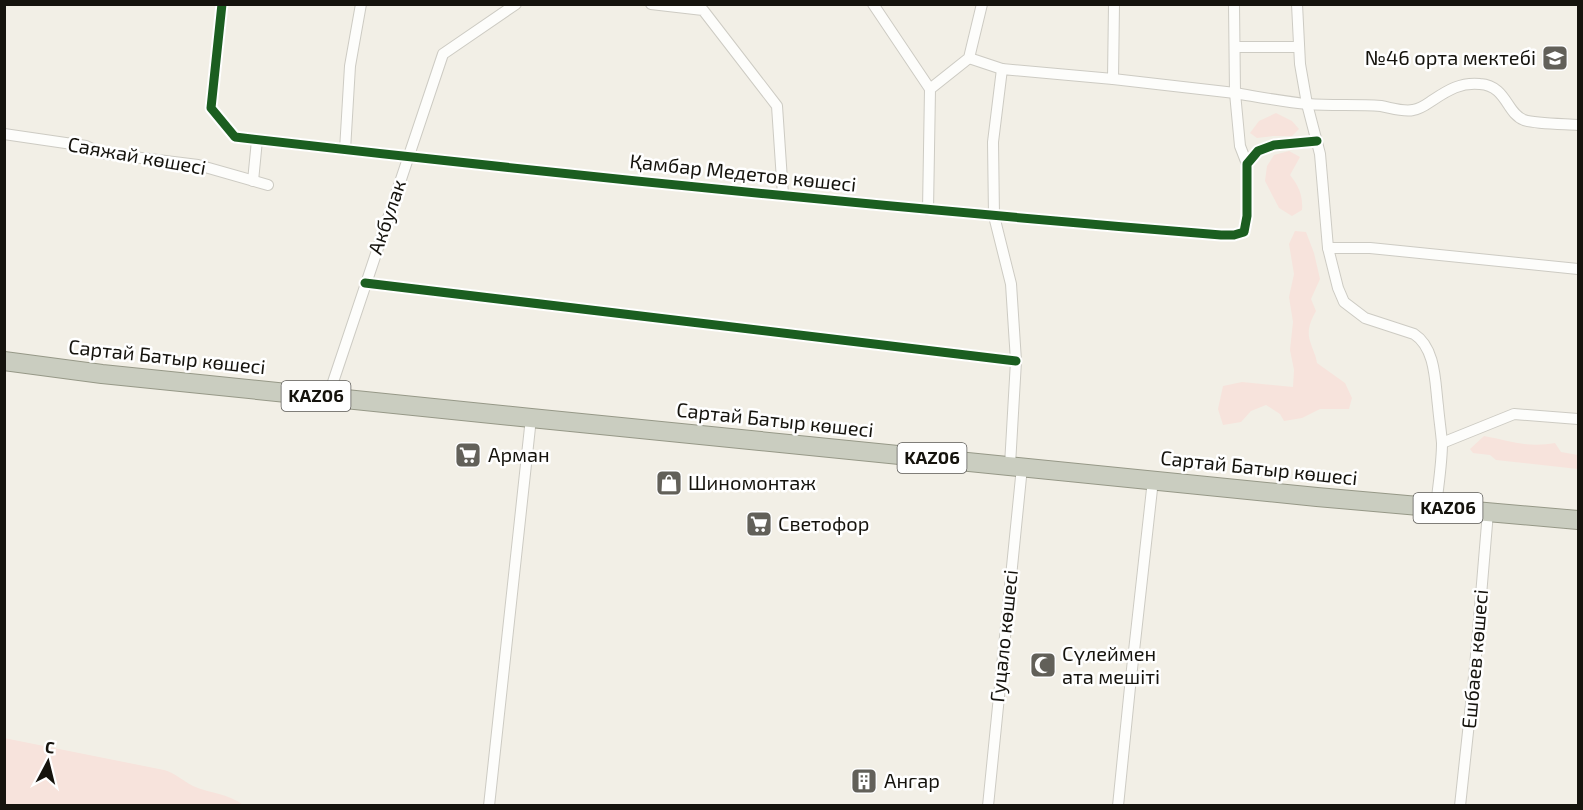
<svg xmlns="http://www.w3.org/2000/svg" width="1583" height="810" font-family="'Exo 2',sans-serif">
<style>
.green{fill:#f7e3dc}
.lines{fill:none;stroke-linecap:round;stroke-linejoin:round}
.street-casing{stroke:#cdcbc3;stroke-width:12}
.highway-casing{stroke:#969887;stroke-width:20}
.street{stroke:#fdfdfb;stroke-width:10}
.highway{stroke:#cacdc0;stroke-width:18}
.cycleway-casing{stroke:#fff;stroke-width:13}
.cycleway{stroke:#1b5e20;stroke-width:9}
.labels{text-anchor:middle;stroke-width:5;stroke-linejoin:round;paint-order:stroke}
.shield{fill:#fff;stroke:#5b5a56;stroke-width:1.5}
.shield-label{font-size:18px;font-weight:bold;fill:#15130d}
.poi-label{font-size:20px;fill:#15130d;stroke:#fff;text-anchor:start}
.street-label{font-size:20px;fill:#15130d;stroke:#fff}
</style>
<rect width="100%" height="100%" fill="#f2efe6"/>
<g class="green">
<path d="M1276,113L1292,121L1299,129L1292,136H1273L1257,138L1250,133L1259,121Z"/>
<path d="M1289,151L1300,157L1290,175C1299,186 1303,196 1302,210L1292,216L1279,208L1265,181L1267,166L1274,155Z"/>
<path d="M1295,231L1306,232L1314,253L1320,279L1311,299L1316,311C1310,322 1306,332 1311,344C1313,351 1316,355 1317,363L1345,383L1352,398L1349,409H1320L1302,418L1284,421L1280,414L1266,405L1251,411L1241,422L1223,425L1218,409L1223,386L1242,382L1293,387L1294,370L1290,350L1293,322L1289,297L1294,274L1289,244Z"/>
<path d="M1484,436C1511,441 1527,448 1555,443L1561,452L1578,455V469L1496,460L1490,455L1473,453L1470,449Z"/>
<path d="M4,738L164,770C175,773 183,781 193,786C209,793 230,794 243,805H5Z"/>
</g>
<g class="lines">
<defs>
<g id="street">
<path d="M222,4L211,108L235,137C563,175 892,208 1221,235H1234L1244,232L1247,216V164L1258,151L1274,145L1317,141"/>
<path d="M651,4L703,10L777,106L783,195"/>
<path d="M873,4L930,89"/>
<path d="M1297,4L1300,64L1307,104L1320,154L1328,248L1338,288L1344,302L1365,318L1414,334C1436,348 1435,383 1438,406C1439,418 1441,431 1442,443C1442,464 1438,486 1436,507"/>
<path d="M1235,47H1299"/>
<path d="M969,58L1002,69"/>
<path d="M1113,79L1235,93L1234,4"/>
<path d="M4,134L86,146L101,153L198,165L268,185"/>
<path d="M345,150L350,66L361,4"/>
<path d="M1247,164L1240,146L1235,93C1259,97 1284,102 1308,104C1332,106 1357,104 1381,106C1392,108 1403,112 1413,110C1421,109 1427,104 1433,100C1448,90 1461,82 1480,84C1507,86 1506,113 1524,120C1535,124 1565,124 1578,125"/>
<path d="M253,181L257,140"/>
<path d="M928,210L930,89L969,58L982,4"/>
<path d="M1328,248H1370L1578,269"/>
<path d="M365,283L1016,361"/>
<path d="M328,397L443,54L516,4"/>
<path d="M1442,443L1514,414L1578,419"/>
<path d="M1010,465L1016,361L1011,284L994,216L993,142L1002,69L1113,79L1114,4"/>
<path d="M489,806L531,418"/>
<path d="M988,806L1022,467"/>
<path d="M1118,806L1130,687L1153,480"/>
<path d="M1460,806L1475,667L1488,512"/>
</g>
<path id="highway" d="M4,361L102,374L531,418L1317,497L1578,520"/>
</defs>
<use href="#street" class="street-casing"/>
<use href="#highway" class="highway-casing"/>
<use href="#street" class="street"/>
<use href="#highway" class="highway"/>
<defs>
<g id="cycleway">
<path d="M222,4L211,108L235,137C563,175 892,208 1221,235H1234L1244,232L1247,216V164L1258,151L1274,145L1317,141"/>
<path d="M365,283L1016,361"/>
</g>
</defs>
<use href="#cycleway" class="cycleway-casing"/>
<use href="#cycleway" class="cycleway"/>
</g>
<defs>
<symbol id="school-square" viewBox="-11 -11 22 22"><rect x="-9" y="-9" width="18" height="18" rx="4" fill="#626059" stroke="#fff"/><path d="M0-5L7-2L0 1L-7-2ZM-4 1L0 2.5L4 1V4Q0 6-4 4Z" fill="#fff"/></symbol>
<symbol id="supermarket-square" viewBox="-11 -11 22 22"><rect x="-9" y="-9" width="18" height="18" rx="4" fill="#626059" stroke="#fff"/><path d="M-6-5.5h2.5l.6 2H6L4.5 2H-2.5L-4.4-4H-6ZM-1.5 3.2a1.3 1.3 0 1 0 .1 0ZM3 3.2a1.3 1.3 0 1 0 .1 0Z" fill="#fff"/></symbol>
<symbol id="shop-square" viewBox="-11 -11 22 22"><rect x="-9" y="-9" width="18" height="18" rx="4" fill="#626059" stroke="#fff"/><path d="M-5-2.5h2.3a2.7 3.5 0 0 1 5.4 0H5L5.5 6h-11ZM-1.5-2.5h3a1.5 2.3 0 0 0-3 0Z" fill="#fff"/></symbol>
<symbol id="mosque-square" viewBox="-11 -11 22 22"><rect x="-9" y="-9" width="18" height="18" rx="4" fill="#626059" stroke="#fff"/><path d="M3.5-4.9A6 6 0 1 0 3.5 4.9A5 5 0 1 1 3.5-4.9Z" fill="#fff"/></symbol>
<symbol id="building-square" viewBox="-11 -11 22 22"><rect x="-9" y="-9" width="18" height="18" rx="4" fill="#626059" stroke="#fff"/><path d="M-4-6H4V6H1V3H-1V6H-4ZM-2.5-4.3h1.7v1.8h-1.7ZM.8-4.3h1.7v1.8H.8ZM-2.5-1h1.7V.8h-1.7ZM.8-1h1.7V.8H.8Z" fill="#fff"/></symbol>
</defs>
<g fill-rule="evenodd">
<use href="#school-square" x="1540" y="43" width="30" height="30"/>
<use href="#supermarket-square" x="453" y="440" width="30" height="30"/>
<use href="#shop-square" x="654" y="468" width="30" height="30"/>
<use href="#supermarket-square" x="744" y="509" width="30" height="30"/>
<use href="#mosque-square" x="1028" y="650" width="30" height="30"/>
<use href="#building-square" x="849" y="766" width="30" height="30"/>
</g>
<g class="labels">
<g class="shield">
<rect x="281.5" y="381" width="69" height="30" rx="4.5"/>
<rect x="897.5" y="443" width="69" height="30" rx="4.5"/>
<rect x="1413.5" y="493" width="69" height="30" rx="4.5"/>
</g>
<g class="shield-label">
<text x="316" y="402">KАZ06</text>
<text x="932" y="464">KАZ06</text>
<text x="1448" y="514">KАZ06</text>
</g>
<g class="poi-label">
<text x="1536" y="65" text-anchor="end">№46 орта мектебі</text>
<text x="488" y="462">Арман</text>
<text x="688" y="490">Шиномонтаж</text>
<text x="778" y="531">Светофор</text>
<text x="1062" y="661">Сүлеймен<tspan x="1062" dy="23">ата мешіті</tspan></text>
<text x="884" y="788">Ангар</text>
</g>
<g class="street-label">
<text transform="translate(137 156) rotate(10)" y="7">Саяжай көшесі</text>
<text transform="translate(743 173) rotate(6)" y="7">Қамбар Медетов көшесі</text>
<text transform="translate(387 217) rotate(-71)" y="7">Акбулак</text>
<text transform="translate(167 357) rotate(6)" y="7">Сартай Батыр көшесі</text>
<text transform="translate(775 420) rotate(6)" y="7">Сартай Батыр көшесі</text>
<text transform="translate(1259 468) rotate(6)" y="7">Сартай Батыр көшесі</text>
<text transform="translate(1004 636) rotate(-84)" y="7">Гуцало көшесі</text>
<text transform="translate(1475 659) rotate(-85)" y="7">Ешбаев көшесі</text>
</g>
</g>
<rect width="1583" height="810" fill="none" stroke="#15130d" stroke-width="12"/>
<g transform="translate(48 762) rotate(7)" stroke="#ffffff" stroke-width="4.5" paint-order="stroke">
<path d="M0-4.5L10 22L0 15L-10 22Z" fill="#15130d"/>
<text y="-9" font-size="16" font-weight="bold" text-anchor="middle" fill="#15130d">С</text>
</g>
</svg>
